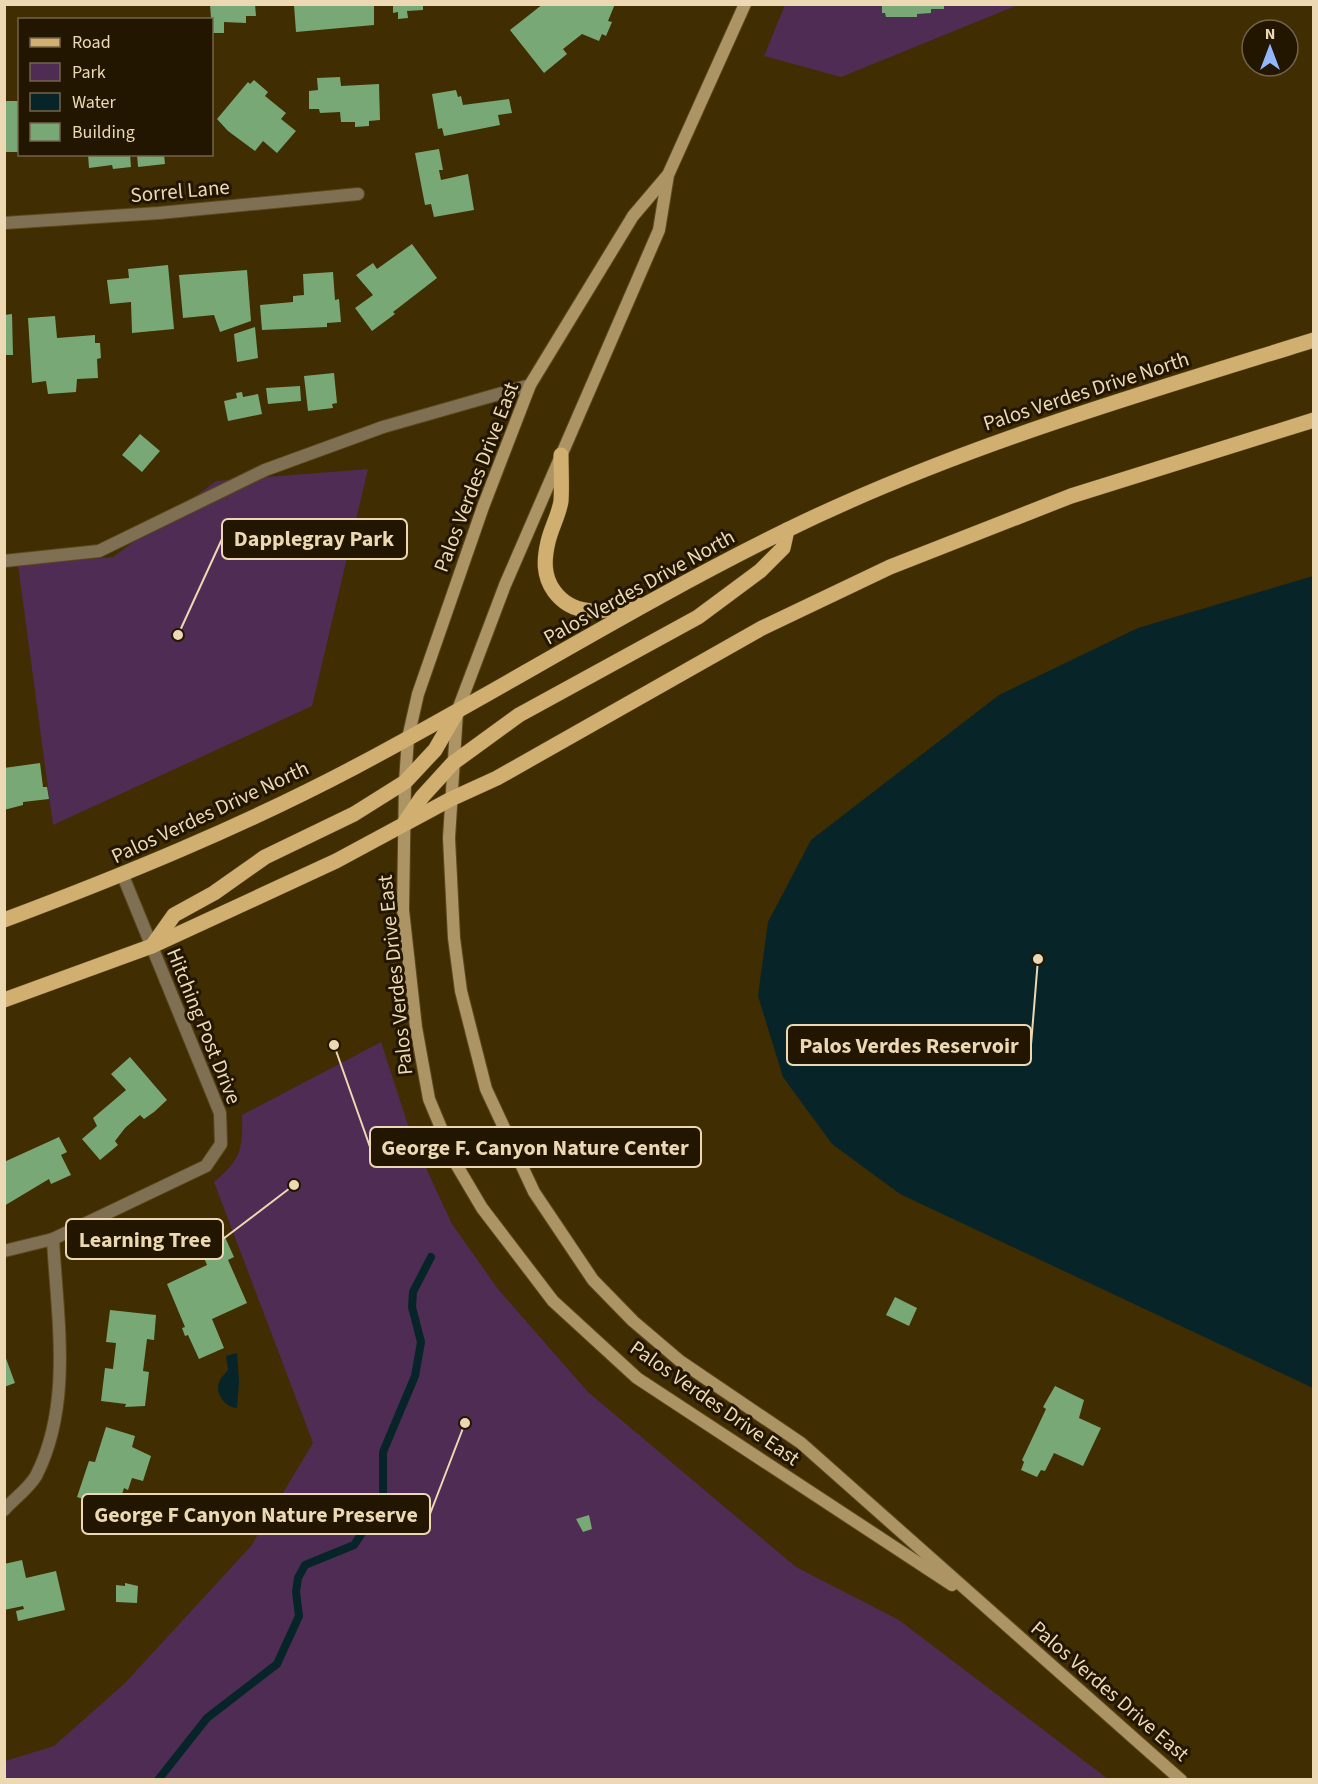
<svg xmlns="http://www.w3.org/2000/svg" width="1318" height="1784" font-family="'Source Sans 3',sans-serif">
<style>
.green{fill:#4f2c53}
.water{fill:#072528}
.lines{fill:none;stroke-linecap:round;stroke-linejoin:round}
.stream{stroke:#072528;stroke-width:8}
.building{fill:#78a876}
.street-casing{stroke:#5c491e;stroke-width:14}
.secondary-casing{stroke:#5c491e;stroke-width:14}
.primary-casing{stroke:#5c491e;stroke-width:16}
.street{stroke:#807053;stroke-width:12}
.secondary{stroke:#ad9464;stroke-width:12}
.primary{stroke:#d0af70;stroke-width:15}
.labels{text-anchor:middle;stroke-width:6;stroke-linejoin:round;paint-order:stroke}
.street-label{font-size:21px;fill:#ecd9b4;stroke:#221601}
.leader{fill:none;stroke:#ecd9b4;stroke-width:2}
.callout-dot{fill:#ecd9b4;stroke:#221601;stroke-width:2}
.callout{fill:#221601;stroke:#ecd9b4;stroke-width:2}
.callout-label{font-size:22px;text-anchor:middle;font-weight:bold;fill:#ecd9b4}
</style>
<rect width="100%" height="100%" fill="#402d01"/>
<g class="green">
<path d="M785,5H1018L841,77L764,56Z"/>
<path d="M368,469L312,706L53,825L18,565L113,557L216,481Z"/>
<path d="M381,1042L413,1140L452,1224L498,1289L588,1392L796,1567L899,1620L1108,1779L5,1780V1761L54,1746L125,1683L251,1546L313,1443L214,1182C241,1159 243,1150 242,1115Z"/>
</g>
<g class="water">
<path d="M1313,576H1314L1313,1388L900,1194L832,1144L783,1077L758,996L768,922L811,840L999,695L1138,628Z"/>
<path d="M237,1353L239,1382L237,1408C225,1407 215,1394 219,1382C221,1377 225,1374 228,1370L226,1356Z"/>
</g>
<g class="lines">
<path class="stream" d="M158,1780L207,1718L277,1664L299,1616L296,1592L298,1578L305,1565L354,1545L383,1502V1452L415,1376L421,1342L412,1307L413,1292L431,1257"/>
</g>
<g class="building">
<path d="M210,4H255L256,16H246V23L224,22V33H212Z"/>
<path d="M374,4V25L296,32L294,5Z"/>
<path d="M393,4H423V10L407,11L408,18L398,19V12L393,13Z"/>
<path d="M543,4H615L608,21L612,22L606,36L602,34L599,41L582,34L563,49L567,54L544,73L510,30Z"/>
<path d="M882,4H944V9H931V13L917,14V17H886L885,13H882Z"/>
<path d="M340,77L341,86L379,84L380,120L369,121V126L355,127V122H341L340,112L320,113L319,109H309V91L318,90L317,78Z"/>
<path d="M254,80L268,92L265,96L286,113L281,119L296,131L277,153L263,141L255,151L228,131L217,119L248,82L250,84Z"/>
<path d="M456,90L458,97L461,96L463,105L509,99L512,113L498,115L500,125L444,136L442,128L438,129L432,94Z"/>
<rect x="4" y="101" width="16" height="51"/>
<path d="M439,149L443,170H439L441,180L468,174L474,210L434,217L431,204L425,205L415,153Z"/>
<path d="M88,154H130L131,167L113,169L112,165L89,168Z"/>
<path d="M137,154H164L165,164L138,167Z"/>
<path d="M412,244L437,278L393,312L395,314L372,331L355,308L373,295L356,275L373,263L377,269Z"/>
<path d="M168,265L174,329L132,333L131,302L110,304L107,280L129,278L128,269Z"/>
<path d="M247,270L251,321L220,332L214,315L183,318L179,275Z"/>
<path d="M333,272L335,300L339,299L341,322L327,323V327L262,330L260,305L293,302V296L304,295L303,274Z"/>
<path d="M12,314L13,355H4V315Z"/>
<path d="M55,316L57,338L95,335V343H100L101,358L97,359L98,378L77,379L76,392L48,394L46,381L32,383L28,318Z"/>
<path d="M255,327L258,358L237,362L234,334Z"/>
<path d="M334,373L337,403L332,404L333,408L308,411L304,376Z"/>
<path d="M300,386L301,401L268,404L266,388Z"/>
<path d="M242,392L243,397L258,394L262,414L228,421L224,401L237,398L236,393Z"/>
<path d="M140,434L160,451L142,472L122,455Z"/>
<path d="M40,763L43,787H47L49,799L23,802V805L4,810V768Z"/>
<path d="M130,1057L167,1100L154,1112L144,1119L140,1115L125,1128L115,1141L118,1145L100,1160L82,1139L97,1126L93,1118L126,1090L111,1074Z"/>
<path d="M59,1137L67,1152L61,1155L71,1175L51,1184L49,1179L4,1206V1162Z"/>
<path d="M224,1235L234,1257L228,1260L247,1303L212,1319L224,1348L199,1359L188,1335L185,1336L182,1328L185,1327L167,1284L207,1265L199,1246L208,1240Z"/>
<path d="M895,1297L917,1308L909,1326L886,1315Z"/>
<path d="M110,1310L156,1315L154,1340L147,1339L143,1371L149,1372L145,1406L125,1407L126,1404L101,1401L105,1368L113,1369L116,1343L106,1342Z"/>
<path d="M4,1353L15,1383L4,1387Z"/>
<path d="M1055,1386L1084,1400L1079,1418L1101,1428L1083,1466L1054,1453L1045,1471L1041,1470L1037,1477L1021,1470L1024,1462L1022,1460L1046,1409L1043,1407Z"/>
<path d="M106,1427L135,1436L132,1447L151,1456L143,1481L132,1478L128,1490L124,1488L117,1510L77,1497L89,1461L95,1462Z"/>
<path d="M589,1515L592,1529L583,1532L576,1519Z"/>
<path d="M22,1560L26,1578L56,1571L65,1610L18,1621L16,1611L24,1609L23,1606L4,1610V1564Z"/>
<path d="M125,1583L138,1586L137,1603L116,1602V1585L125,1586Z"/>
</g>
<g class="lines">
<defs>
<g id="street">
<path d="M4,223L159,213L358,194"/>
<path d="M4,561L99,551L265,470L383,427L530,385"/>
<path d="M53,1239L206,1166L221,1144L220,1113L123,876"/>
<path d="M4,1251L53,1239C57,1317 73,1404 36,1476C29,1488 14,1499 4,1510"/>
</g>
<g id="secondary">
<path d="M745,4L668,175L659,230L505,585L457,712L449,838L454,938L461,991L486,1089L534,1192L593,1280L633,1321L680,1361L801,1443L1181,1780"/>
<path d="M667,176L633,216L530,385L483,507L418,694L408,738L405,782L403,910L416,1027L429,1099L456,1164L482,1208L553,1301L637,1378L952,1585"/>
</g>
<g id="primary">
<path d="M561,455C561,470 562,486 561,501C559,515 551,528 548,542C544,559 543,576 554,591C575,620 608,610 639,605"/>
<path d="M405,822L422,797L453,763L519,715L698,617L760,571L783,548L787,530"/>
<path d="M4,920C124,875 241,827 355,767C499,691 638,603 785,531C954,448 1134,396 1314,340"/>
<path d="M152,946L174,915L214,893L265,857L354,814L405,782L435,750L457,712"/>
<path d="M4,1000L152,946L336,861L451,799L497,778L762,628L890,567L1071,496L1314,420"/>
</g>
</defs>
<use href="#street" class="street-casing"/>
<use href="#secondary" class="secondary-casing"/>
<use href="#primary" class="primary-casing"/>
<use href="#street" class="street"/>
<use href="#secondary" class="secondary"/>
<use href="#primary" class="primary"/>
</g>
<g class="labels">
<g class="street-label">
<text transform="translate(180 191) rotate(-5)" y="7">Sorrel Lane</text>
<text transform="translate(1086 391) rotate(-18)" y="7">Palos Verdes Drive North</text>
<text transform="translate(476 477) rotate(-69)" y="7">Palos Verdes Drive East</text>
<text transform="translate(639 587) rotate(-29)" y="7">Palos Verdes Drive North</text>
<text transform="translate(210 812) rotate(-25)" y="7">Palos Verdes Drive North</text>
<text transform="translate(395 975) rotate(-96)" y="7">Palos Verdes Drive East</text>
<text transform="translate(204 1026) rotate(68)" y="7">Hitching Post Drive</text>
<text transform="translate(715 1403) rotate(35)" y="7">Palos Verdes Drive East</text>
<text transform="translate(1110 1691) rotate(41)" y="7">Palos Verdes Drive East</text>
</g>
</g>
<path class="leader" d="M178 635L222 539M1038 959L1031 1045M334 1045L370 1147M294 1185L223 1239M465 1423L430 1514"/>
<g class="callout-dot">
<circle cx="178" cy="635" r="6"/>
<circle cx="1038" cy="959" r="6"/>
<circle cx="334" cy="1045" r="6"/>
<circle cx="294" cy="1185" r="6"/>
<circle cx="465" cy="1423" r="6"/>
</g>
<g class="callout">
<rect x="222" y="519" width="185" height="40" rx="6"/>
<rect x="787" y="1025" width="244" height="40" rx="6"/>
<rect x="370" y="1127" width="331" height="40" rx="6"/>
<rect x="66" y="1219" width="157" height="40" rx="6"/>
<rect x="82" y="1494" width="348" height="40" rx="6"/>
</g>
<g class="callout-label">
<text x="314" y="546">Dapplegray Park</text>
<text x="909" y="1053">Palos Verdes Reservoir</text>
<text x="535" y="1155">George F. Canyon Nature Center</text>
<text x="145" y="1247">Learning Tree</text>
<text x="256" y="1522">George F Canyon Nature Preserve</text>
</g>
<rect width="1318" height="1784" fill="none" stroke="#ecd9b4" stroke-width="12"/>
<rect x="18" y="18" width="195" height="138" fill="#221601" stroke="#736449" stroke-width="1.5"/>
<rect x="30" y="38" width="30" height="9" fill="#d0af70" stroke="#736449" stroke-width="1.5"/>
<text x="72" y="48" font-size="18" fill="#ecd9b4">Road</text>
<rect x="30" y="63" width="30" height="18" fill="#4f2c53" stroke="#736449" stroke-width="1.5"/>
<text x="72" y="78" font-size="18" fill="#ecd9b4">Park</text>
<rect x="30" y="93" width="30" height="18" fill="#072528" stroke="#736449" stroke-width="1.5"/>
<text x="72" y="108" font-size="18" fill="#ecd9b4">Water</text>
<rect x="30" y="123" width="30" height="18" fill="#78a876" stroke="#736449" stroke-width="1.5"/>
<text x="72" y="138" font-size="18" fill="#ecd9b4">Building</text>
<g transform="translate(1270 48)"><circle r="28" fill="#221601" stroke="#736449" stroke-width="1.5"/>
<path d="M0-4.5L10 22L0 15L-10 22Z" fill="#93b7fd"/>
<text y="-9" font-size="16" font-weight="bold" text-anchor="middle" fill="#ecd9b4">N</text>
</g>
</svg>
